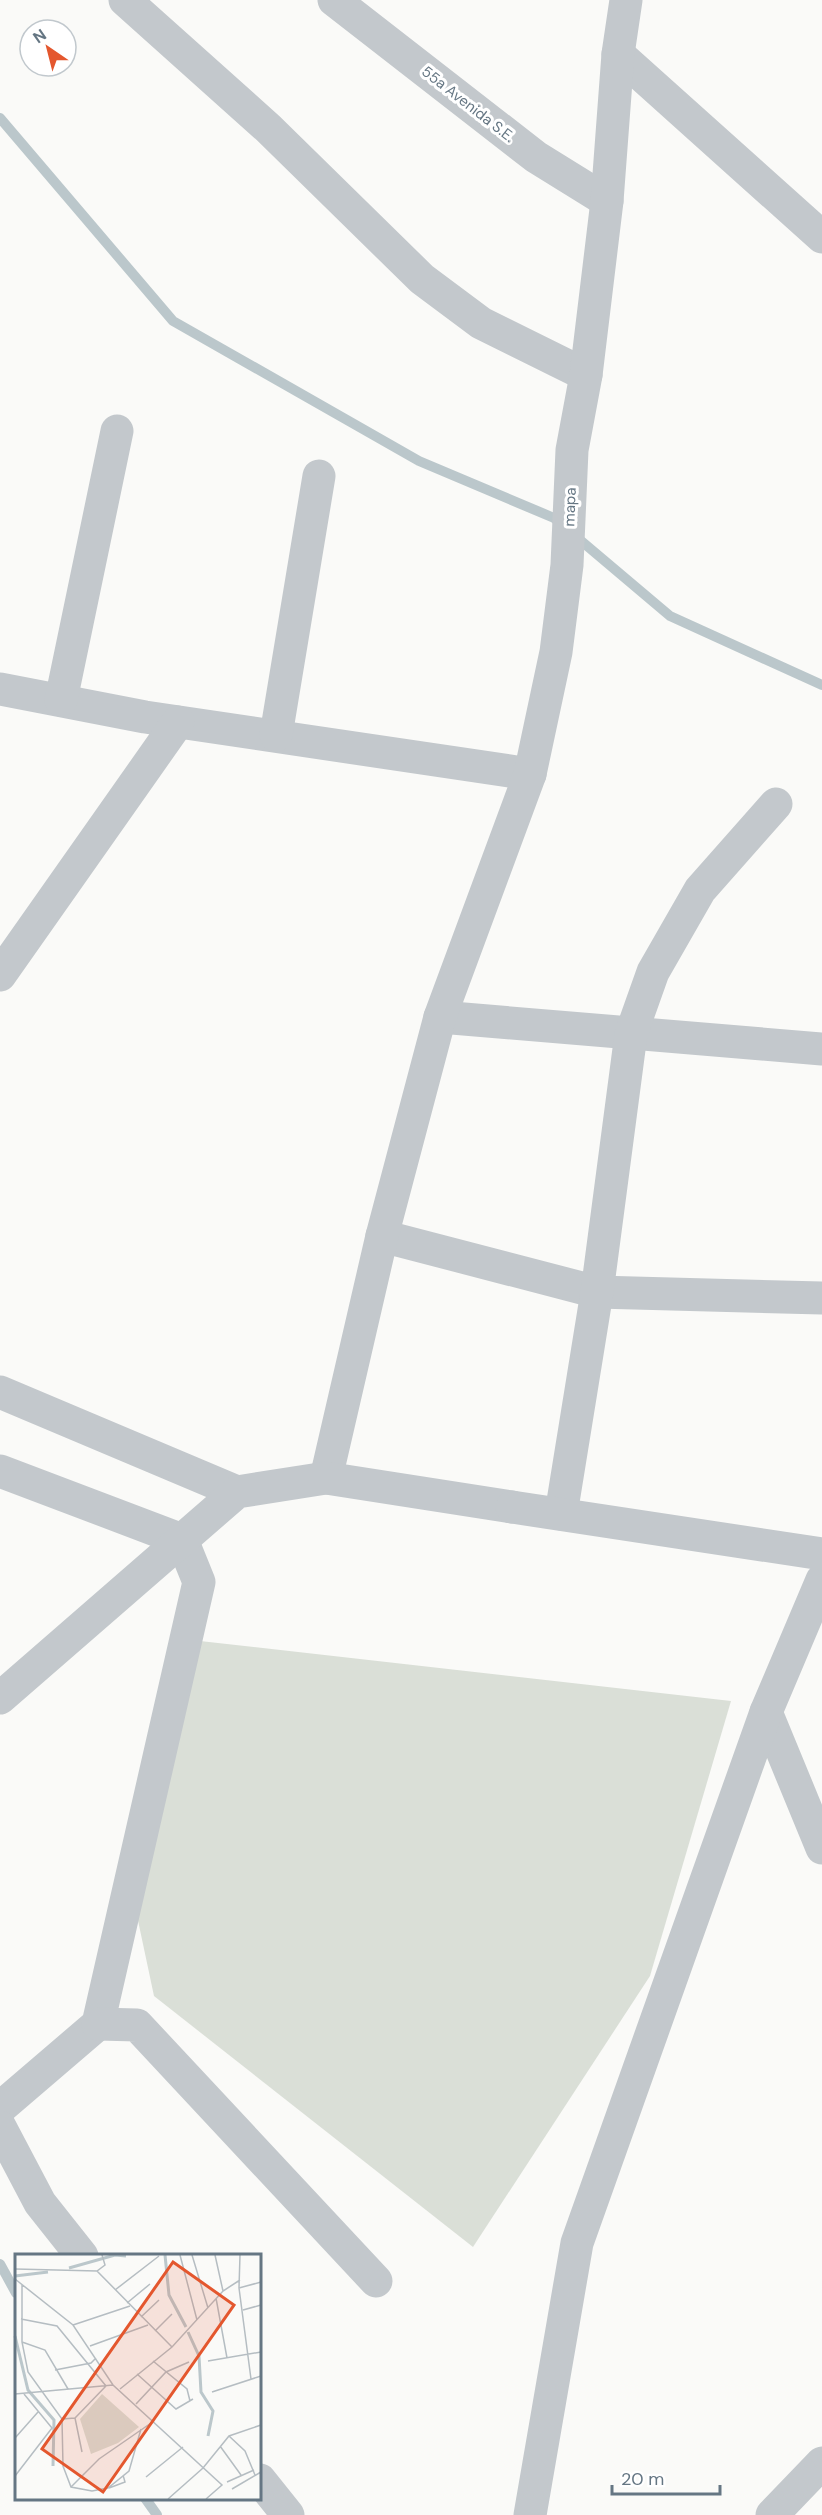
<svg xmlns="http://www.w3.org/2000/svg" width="822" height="2515" font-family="'DM Sans',sans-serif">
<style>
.green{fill:#dadfd7}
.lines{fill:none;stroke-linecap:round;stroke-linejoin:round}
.stream{stroke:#bbc7cb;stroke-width:10}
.minor{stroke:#c3c8cc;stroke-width:33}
.tertiary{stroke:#c3c8cc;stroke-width:33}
.labels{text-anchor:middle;stroke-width:6;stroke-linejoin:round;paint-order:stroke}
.street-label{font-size:15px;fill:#657683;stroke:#fff}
.inset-river{fill:none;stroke:#bbc7cb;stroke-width:3}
.inset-road{fill:none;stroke:#b5bdc2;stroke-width:1.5}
.view{fill:#e4572e;fill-opacity:0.15;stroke:#e4572e;stroke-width:3}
.inset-edge{fill:none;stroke:#657683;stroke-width:3}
</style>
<rect width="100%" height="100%" fill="#fafaf8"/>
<path class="green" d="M191,1640L731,1701L650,1976L473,2247L154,1996L133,1897Z"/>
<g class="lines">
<g class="stream">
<path d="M0,118L173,321L419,461L554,518L670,616L822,685"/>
<path d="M0,2264L16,2293"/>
<path d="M145,2498L157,2515"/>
</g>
<g class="minor">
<path d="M125,0L268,128L422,279L481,323L586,375"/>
<path d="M334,0L536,157L607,201"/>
<path d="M618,54L822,237"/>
<path d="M0,689L145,717L530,774"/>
<path d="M61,700L117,431"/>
<path d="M276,735L319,476"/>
<path d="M0,975L178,722"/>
<path d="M440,1017L822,1049"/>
<path d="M382,1236L597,1292L822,1298"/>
<path d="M0,1392L237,1492"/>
<path d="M0,1471L182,1540L199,1582L98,2024L0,2108"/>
<path d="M326,1478L382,1236L440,1017L530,774L556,652L567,565L572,450L586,375L607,201L618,54L626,0"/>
<path d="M561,1514L597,1292L631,1034L653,972L700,890L776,804"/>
<path d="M0,1698L237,1492L326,1478L512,1507"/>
<path d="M766,1712L822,1848"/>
<path d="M98,2024L137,2025L376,2281"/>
<path d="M0,2127L40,2203L82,2256"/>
<path d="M260,2480L288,2515"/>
<path d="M530,2515L577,2243L766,1712L822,1580"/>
<path d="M772,2515L822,2463"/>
</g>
<path class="tertiary" d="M512,1507L822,1554"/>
</g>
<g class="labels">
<g class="street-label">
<text transform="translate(468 104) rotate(38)" y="5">55a Avenida S.E.</text>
<text transform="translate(570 507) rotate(-88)" y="5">mapa</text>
</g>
</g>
<g transform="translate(15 2254)">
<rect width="246" height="246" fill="#fafaf8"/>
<path d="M87,140L124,173L103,189L76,200L65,165Z" fill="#dadfd7"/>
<path class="inset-river" d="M150,1L154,41L171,73M54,14L100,1L111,2M0,22L33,18M173,78L184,102L186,138L198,157L193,182M0,82L13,136L39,166L38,212"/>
<path class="inset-road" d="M165,1L182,66M177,1L193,54M200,1L208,37M225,1L224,34L236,125M0,15L82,17L90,11L87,1M82,17L157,93M0,25L58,71L98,131L207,231L191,245M7,31V88L13,118L47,165L48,212L56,233L77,237L93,234L114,217L126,175M224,34L246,28M100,36L144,2M201,44L212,104M112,49L135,30M228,56L246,51M126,63L144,46M6,65L42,72L91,132L60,164L47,165M58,71L115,52M140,77L157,60M7,88L30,96L53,135M75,92L133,71M138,107L172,135L175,147M193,107L246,98M40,116L76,109L81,104M122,120L161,155L178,145M105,135L157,93L208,37L225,26M197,138L246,122M0,140L98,131M121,150L151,118L174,108M60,164L67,198M214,182L230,197L240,221M0,184L23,158M205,192L226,221M0,222L37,174L9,140M131,223L168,193M212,228L239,216M56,233L84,205L139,167M94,234L110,228L108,221M217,235L246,218M153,245L188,214L214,182L246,171"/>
<path class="view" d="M158,8L219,51L88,238L27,195Z"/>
<rect width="246" height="246" class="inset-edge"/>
</g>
<g transform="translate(48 48) rotate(325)"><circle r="28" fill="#ffffff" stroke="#c1c8cd" stroke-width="1.5"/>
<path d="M0-4.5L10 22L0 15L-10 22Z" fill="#e4572e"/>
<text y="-9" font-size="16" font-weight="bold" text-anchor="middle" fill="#657683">N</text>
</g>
<path d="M612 2485v9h108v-9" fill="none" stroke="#657683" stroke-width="3"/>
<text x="621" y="2485" font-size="18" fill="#657683" stroke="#ffffff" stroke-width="4.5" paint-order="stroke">20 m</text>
</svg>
